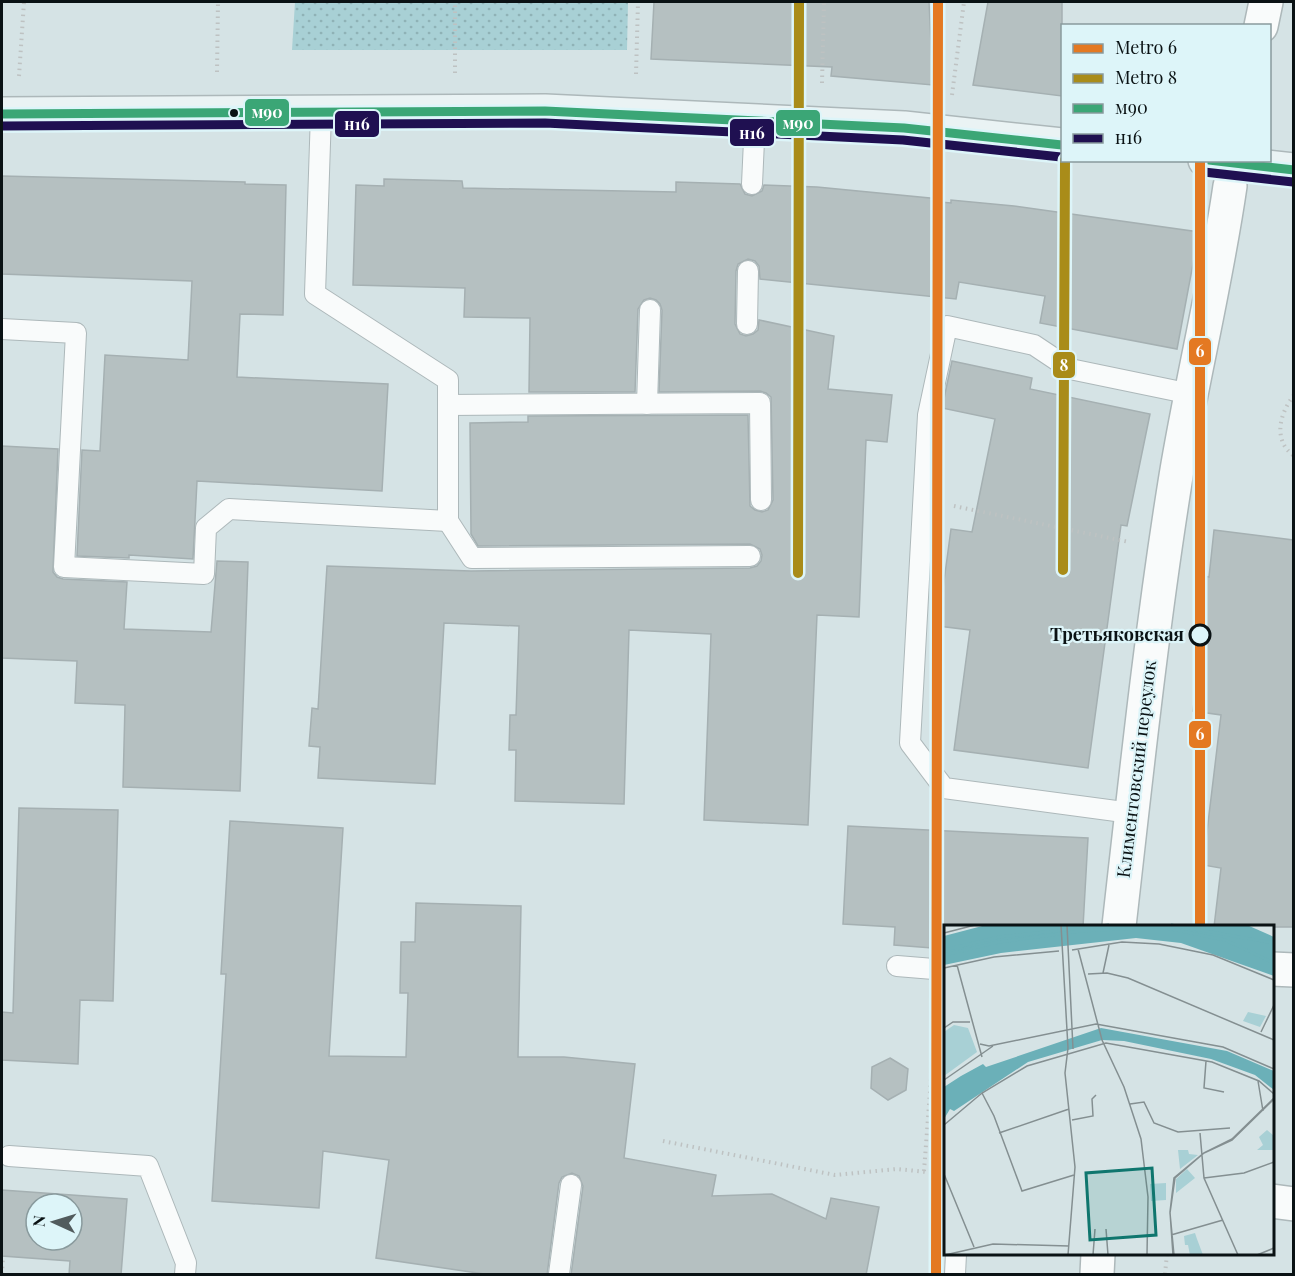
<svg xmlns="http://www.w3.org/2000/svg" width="1295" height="1276" font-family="'Playfair Display',serif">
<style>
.park{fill:url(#park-dots)}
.building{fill:#b5c0c1;stroke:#a5b0b2;stroke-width:1.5;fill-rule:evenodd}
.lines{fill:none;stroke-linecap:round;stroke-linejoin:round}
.lane-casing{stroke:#adb8ba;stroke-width:22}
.street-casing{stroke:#adb8ba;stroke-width:36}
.secondary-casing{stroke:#adb8ba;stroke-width:36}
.path{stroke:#bec2c2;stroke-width:4;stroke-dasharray:1.5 4.5;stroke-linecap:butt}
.lane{stroke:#f9fbfb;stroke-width:20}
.street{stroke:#f9fbfb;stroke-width:33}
.secondary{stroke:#eaf3f4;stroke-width:33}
.bus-1-casing{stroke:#ddf5f9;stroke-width:14}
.bus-2-casing{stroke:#ddf5f9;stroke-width:14}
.bus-1{stroke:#3ba676;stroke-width:9}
.bus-2{stroke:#1f1051;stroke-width:9}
.metro-1-casing{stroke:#ddf5f9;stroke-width:15}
.metro-2-casing{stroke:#ddf5f9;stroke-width:15}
.metro-1{stroke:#e47922;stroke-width:10}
.metro-2{stroke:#a98c19;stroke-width:10}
.bus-dot{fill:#0a1214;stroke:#ddf5f9;stroke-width:2}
.stop-dot{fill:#ddf5f9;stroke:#0a1214;stroke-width:3}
.labels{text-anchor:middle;stroke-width:4.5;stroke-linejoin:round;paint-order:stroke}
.stop-label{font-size:18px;font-weight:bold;fill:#0a1214;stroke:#ddf5f9;text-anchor:end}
.street-label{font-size:18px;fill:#0a1214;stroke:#ddf5f9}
.inset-river{fill:none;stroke:#6bb0b8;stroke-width:3}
.inset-road{fill:none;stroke:#848f91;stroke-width:1.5}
.view{fill:#0f766e;fill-opacity:0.15;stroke:#0f766e;stroke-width:3}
.inset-edge{fill:none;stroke:#0a1214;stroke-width:3}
.line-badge{stroke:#ddf5f9;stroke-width:2}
.badge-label{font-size:16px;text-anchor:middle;font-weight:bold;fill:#fff}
</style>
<defs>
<pattern id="park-dots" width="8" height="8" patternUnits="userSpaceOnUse" patternTransform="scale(1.5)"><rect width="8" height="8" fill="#a8d0d5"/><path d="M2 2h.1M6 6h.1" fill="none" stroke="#8fb2b6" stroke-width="1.8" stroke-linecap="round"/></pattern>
</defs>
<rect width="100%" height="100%" fill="#d5e3e5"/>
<path class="park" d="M295,2H628L627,50H292Z"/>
<g class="building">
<path d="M654,2H929L933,85L831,76L832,67L651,59Z"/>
<path d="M988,2H1062V96L973,85Z"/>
<path d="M2,176L245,182V184L286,185L283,315L240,314L237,377L388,384L382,491L197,481L193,559L129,555V558L77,556L82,450L100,451L105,355L188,360L192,281L2,274Z"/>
<path d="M384,179L462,181L463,188L676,192V182L740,184L745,194L752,196L762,191L764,185L817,187L940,199V202L951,203V200L1014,206L1199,232L1177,349L1040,323L1045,296L959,282L956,299L760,279L759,266L755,261L748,259L738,264L736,271L735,324L740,334L746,336L753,334L758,330L759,320L834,336L828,389L892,395L887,442L866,440L859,617L817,615L808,825L704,820L711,634L629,630L624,804L515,801L516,750H509L510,715H516L519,626L444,623L435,784L318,778L320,747L309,746L312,708L318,709L327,566L471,571L750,568L757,566L761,561L762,555L760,549L750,544L478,546L471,534L470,423L528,422V416L748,415L750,506L755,510L762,512L768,510L773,500L771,397L766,393L760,391L659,392L662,310L660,304L656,300L650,298L644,300L638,309L635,392H529L530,318L464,317L465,288L353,285L356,185L384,186Z"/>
<path d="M952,361L1032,378L1030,389L1150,414L1127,526L1121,525L1088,768L954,750L970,630L938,626L951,529L972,532L995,419L942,408Z"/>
<path d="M2,446L58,449L53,572L57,577L63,579L127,582L124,629L211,632L217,561L248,562L240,791L123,787L125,705L75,703L77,661L2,658Z"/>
<path d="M1214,530L1293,540V927H1214L1221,868L1203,865L1221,715L1193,711L1200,651L1195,650L1204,576L1209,577Z"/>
<path d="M19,808L118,810L113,1001L80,1000L78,1064L2,1060V1012L13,1013Z"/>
<path d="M230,821L343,828L329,1056L406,1057L408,993H400L401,942H415L416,903L521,906L518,1057H564L635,1064L624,1158L716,1175L712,1196L772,1194L826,1219L831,1198L879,1207L866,1275H571L583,1186L579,1176L572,1173L562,1177L559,1183L547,1275H491L376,1258L389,1160L323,1151L319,1208L212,1201L226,974H221Z"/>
<path d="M848,826L1088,838L1083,927H945V949L894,945L895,927L843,924Z"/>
<path d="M890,1058L908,1069L906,1090L888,1100L871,1088L872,1067Z"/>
<path d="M2,1190L127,1199L121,1275H69L70,1261L2,1256ZM36,1204H72V1240H36Z"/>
</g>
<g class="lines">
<defs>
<g id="lane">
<path d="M321,113L315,294L448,380V405L760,403L761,500"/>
<path d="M752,184L755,119"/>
<path d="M747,324L748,271"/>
<path d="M2,329L76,333L64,567L204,574L206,528L229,509L448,521"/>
<path d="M647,404L650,310"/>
<path d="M448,405V521L472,558L750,556"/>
<path d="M1131,813L944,788L910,743L928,415L947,326L1034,345L1070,369L1191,394"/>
<path d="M897,966L946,970"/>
<path d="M9,1156L148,1166L186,1263L185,1274"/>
<path d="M559,1274L571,1185"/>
<path d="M955,1274L956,1254"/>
</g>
<g id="street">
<path d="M1261,26L1266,2"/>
<path d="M1119,926C1136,776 1152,625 1176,476C1192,379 1216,283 1230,186"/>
<path d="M1272,969L1294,970"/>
<path d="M1272,1201L1294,1204"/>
<path d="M1097,1274L1098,1254"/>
</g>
<g id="secondary">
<path d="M2,114L545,111L904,128L1062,145"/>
<path d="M1205,160L1294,170"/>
</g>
</defs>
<use href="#lane" class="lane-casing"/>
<use href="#street" class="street-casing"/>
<use href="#secondary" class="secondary-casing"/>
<g class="path">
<path d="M217,72L218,2"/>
<path d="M455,73V2"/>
<path d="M636,74L638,2"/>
<path d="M19,76L24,2"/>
<path d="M822,83L824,2"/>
<path d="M952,95L964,2"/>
<path d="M1294,395C1280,413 1272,440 1294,456"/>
<path d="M954,506L1129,542"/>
<path d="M663,1141L835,1175L897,1169L946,1174"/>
<path d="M924,1171L937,1000"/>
<path d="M2,1274L3,1257"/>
<path d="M1165,1274L1167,1254H1177"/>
</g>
<use href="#lane" class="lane"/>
<use href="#street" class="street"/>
<use href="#secondary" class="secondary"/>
<defs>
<g id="bus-1">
<path d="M2,114L545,111L904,128L1062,145"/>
<path d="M1209,160L1294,170"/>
</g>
<g id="bus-2">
<path d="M2,126L545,123L903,140L1061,157"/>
<path d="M1204,172L1293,182"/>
</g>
</defs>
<use href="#bus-1" class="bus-1-casing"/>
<use href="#bus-2" class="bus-2-casing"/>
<use href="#bus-1" class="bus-1"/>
<use href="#bus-2" class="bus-2"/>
<defs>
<g id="metro-1">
<path d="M1200,160V926"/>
<path d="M936,1274L938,2"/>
</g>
<g id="metro-2">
<path d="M1063,570L1065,160"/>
<path d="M798,573L799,2"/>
</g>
</defs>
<use href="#metro-1" class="metro-1-casing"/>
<use href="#metro-2" class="metro-2-casing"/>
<use href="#metro-1" class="metro-1"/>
<use href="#metro-2" class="metro-2"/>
</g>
<circle class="bus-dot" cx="234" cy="113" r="5"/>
<circle class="stop-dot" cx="1200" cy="635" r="10"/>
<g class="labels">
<g class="stop-label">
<text x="1184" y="641">Третьяковская</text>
</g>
<g class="street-label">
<text transform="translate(1137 769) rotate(-83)" y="6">Климентовский переулок</text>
</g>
</g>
<g transform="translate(944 925)">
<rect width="330" height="330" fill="#d5e3e5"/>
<path d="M304,87L322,91L316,102L299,96ZM323,205L330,211V225H313L319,220L315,212Z" fill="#a8d0d5"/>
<path d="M10,100L24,103L33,127L0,151V107ZM234,225H244L245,229L254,230L236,244ZM243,244L251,253L232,268V254ZM222,258V275L207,276L206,259ZM251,308L253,314L259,330H246L244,320H241L240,311Z" fill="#a8d0d5"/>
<path d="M42,0H303L330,12V51L237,18L192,13L57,28L0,40V11ZM157,103L283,126L330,146V165L311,150L267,134L180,116L158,115L84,137L10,186L6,184L0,194V162L17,151L39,139L42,142Z" fill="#6bb0b8"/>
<path class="inset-river" d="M227,0L330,18M0,25L55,12L165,0M0,30L55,17L137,6L217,2L281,15L330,38"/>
<path class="inset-road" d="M117,0L124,123L121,148L131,242L124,330M123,0L129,124M0,8L31,0M134,24L158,115L180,162L197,214L204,272L203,330M128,25L178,17L215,19L269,30L330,55M13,40L38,132M0,43L50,32L115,26M159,48L165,20M144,49L163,48L184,53L330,115M0,103L9,97H26M317,107L330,80M36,119L45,121L152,99L279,122L330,144M262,136L260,163L280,167M0,155L49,121M314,156L319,186M38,168L50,191L78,266L130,250M186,179L200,177L210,198L234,207L286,203M128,195L149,191L148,174L152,170M0,200L38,168L83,141L162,118L268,137L315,156L330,169M55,208L125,184M256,208L260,253L294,330M0,249L30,322M260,253L300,248L330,237M162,304L164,330M227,310L279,295M1,330L49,319L125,321M149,330L151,304M229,330L226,287L230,253L260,228L288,214L330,173M230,330L226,288L231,253L260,228L288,215L330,174M313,330L330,323"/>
<path class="view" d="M208,243L212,310L146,315L142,248Z"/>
<rect width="330" height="330" class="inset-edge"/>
</g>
<g class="line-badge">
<rect x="244" y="98" width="46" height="29" rx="6" fill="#3ba676"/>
<rect x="775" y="109" width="46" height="28" rx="6" fill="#3ba676"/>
<rect x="334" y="110" width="46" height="28" rx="6" fill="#1f1051"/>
<rect x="729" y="118" width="46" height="29" rx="6" fill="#1f1051"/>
<rect x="1188" y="337" width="24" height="29" rx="6" fill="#e47922"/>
<rect x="1052" y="351" width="24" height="28" rx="6" fill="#a98c19"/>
<rect x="1188" y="720" width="24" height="29" rx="6" fill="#e47922"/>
</g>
<g class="badge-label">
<text x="267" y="118">м90</text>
<text x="798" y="129">м90</text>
<text x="357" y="130">н16</text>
<text x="752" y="139">н16</text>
<text x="1200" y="357">6</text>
<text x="1064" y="371">8</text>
<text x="1200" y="740">6</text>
</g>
<rect width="1295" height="1276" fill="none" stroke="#0a1214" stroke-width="6"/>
<rect x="1061" y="24" width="210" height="138" fill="#ddf5f9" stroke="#899a9d" stroke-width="1.5"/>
<rect x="1073" y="44" width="30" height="9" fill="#e47922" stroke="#899a9d" stroke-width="1.5"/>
<text x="1115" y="54" font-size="18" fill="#0a1214">Metro 6</text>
<rect x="1073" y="74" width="30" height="9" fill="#a98c19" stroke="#899a9d" stroke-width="1.5"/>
<text x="1115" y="84" font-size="18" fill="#0a1214">Metro 8</text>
<rect x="1073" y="104" width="30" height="9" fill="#3ba676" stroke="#899a9d" stroke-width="1.5"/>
<text x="1115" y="114" font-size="18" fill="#0a1214">м90</text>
<rect x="1073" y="134" width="30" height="9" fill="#1f1051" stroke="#899a9d" stroke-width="1.5"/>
<text x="1115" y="144" font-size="18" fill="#0a1214">н16</text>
<g transform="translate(54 1222) rotate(274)"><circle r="28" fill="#ddf5f9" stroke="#899a9d" stroke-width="1.5"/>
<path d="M0-4.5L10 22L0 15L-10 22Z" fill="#515b5d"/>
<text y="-9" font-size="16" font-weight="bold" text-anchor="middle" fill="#0a1214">N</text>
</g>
</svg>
